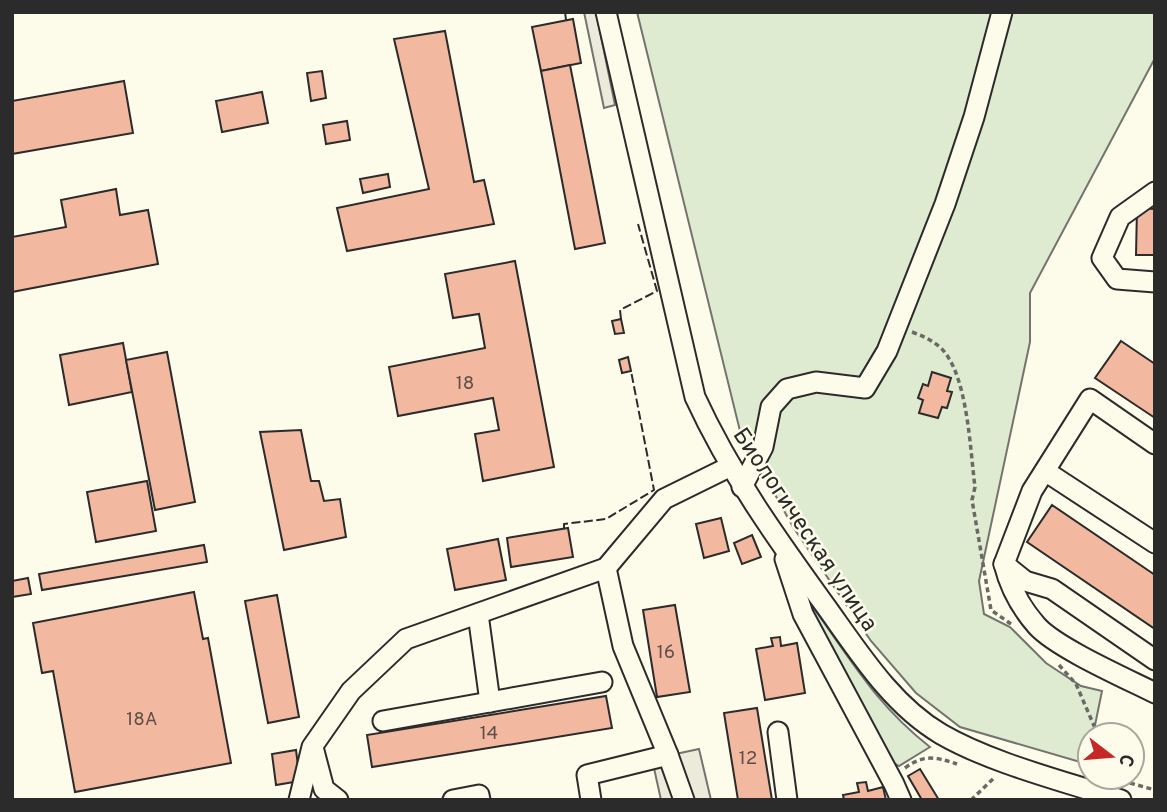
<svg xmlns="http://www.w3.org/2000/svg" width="1167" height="812" font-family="Overpass,sans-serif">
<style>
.green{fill:#deebd1;stroke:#74746e;stroke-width:2}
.parking{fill:#eceadb;stroke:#74746e;stroke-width:2}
.building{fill:#f2b8a0;stroke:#2b2b2b;stroke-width:2}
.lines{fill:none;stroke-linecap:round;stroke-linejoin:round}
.minor-casing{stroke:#2b2b2b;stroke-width:23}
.path{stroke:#6a6964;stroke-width:3.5;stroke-dasharray:5 3.5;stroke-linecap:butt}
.minor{stroke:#fdfbea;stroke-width:19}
.fence{stroke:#2b2b2b;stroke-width:2;stroke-dasharray:9 3.5;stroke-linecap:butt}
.labels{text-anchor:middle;stroke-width:5;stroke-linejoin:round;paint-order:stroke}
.number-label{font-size:19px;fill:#5d4e48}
.street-label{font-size:23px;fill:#2b2b2b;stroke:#fdfbea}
</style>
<rect width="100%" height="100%" fill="#fdfbea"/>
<g class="green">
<path d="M637,12H1155V58L1030,293V342L979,581L984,614L1010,627L1046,663L1081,686L1102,691L1093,735H1090L1087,764L960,727L916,693L871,641L793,527L740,431Z"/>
<path d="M806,603H810C850,658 875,704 930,747L899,766L892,762Z"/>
</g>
<g class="parking">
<path d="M584,12H596L615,105L604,108Z"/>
<path d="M699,749L711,800H661L652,759Z"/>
</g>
<g class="building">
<path d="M573,19L581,63L541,71L532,27Z"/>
<path d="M445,31L474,182L484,180L494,224L347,251L337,208L429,189L394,39Z"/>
<path d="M570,65L605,243L575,249L541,71Z"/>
<path d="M322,71L326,98L311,101L307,73Z"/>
<path d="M124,81L133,133L12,154V101Z"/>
<path d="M262,92L268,123L222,132L216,101Z"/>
<path d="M347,121L350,140L326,144L323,125Z"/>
<path d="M388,174L390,187L363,193L360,179Z"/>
<path d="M116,189L120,215L148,210L158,264L12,292V237L66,227L61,200Z"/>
<path d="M1137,208L1155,209V255H1136Z"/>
<path d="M515,261L554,467L483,481L475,434L499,430L493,398L398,416L389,367L485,348L479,314L453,318L445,274Z"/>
<path d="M621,319L624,333L615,334L612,321Z"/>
<path d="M1121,341L1155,364V418L1095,378Z"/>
<path d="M123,343L132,392L69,405L60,355Z"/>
<path d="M167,352L195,502L155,510L126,360Z"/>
<path d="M628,357L631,371L622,373L619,360Z"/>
<path d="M932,372L951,378L947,391L952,392L947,408L942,407L938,418L919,413L923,400L918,398L923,384L928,386Z"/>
<path d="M301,430L311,481H319L324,501L340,499L346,537L284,550L260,432Z"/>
<path d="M147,481L156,531L96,542L87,492Z"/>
<path d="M1052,505L1155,575V629L1027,542Z"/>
<path d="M721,518L729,551L704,558L696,524Z"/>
<path d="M568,528L573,557L511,567L507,538Z"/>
<path d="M752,535L761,557L742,564L734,543Z"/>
<path d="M498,539L506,580L455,590L447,549Z"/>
<path d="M204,545L207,562L42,590L39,574Z"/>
<path d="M28,578L31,594L12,597V581Z"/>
<path d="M194,592L203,639L208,638L231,763L75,792L53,671L42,673L33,623Z"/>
<path d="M277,595L299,717L268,723L245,601Z"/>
<path d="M675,605L690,692L657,697L643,610Z"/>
<path d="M780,637L781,646L797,643L805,693L765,700L756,649L773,646L771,638Z"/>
<path d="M606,696L612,728L372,767L367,735Z"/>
<path d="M757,708L772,800H738L724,713Z"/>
<path d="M296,750L300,781L276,785L272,754Z"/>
<path d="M920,769L939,800H922L908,776Z"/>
<path d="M866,782L868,791L883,787L886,800H844L843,795L859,792L857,783Z"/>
</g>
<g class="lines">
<defs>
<g id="minor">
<path d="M606,12L695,397C731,475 777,539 827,608C860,654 892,705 941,734C993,764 1064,781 1121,800"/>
<path d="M1155,192L1120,217L1102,258L1117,279L1155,282"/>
<path d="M1155,444L1090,399L1032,491L1004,564L1025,581L1052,589L1155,660"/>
<path d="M1045,471L1155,543"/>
<path d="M742,487L763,447L771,407L787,389L816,382L865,388L887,351L945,204L974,117L1002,12"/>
<path d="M785,559L803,614L894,784L901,800"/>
<path d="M1004,564C1010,588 1021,608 1037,626C1057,648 1125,678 1155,693"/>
<path d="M478,614L490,702"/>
<path d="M383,721L602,682"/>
<path d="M778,732L787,800"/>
<path d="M314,751L324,789L338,800"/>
<path d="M668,755L684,800"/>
<path d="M299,800L312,747L351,691L406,639L606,568L664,499L731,466"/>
<path d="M453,800L479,795L480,800"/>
<path d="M591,800L587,775L668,755L623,646L606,568"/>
</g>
</defs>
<use href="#minor" class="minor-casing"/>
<g class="path">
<path d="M912,332C923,336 932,340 941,348C968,375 970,450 975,487L972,500L991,610L1011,624"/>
<path d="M1059,665L1076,684L1098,735"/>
<path d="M905,768C924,754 936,757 957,764"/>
<path d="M1130,783L1155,790"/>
<path d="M971,800L995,777"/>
</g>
<use href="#minor" class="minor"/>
<g class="fence">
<path d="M565,12L566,20"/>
<path d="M621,319L620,310L657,291L638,224"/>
<path d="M564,529V524L606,519L654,490L631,371"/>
</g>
</g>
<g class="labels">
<g class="number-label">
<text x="465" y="389">18</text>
<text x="666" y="658">16</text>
<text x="142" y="725">18А</text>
<text x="489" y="739">14</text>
<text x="748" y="764">12</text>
</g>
<g class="street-label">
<text transform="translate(806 529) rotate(56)" y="8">Биологическая улица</text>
</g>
</g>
<rect width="1167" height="812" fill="none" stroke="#2b2b2b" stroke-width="28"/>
<g transform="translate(1111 756) rotate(106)"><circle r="33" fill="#fdfbea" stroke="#a9a89e" stroke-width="2"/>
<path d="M0-5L12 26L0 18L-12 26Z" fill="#c62828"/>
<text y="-10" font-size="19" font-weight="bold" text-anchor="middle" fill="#2b2b2b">С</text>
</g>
</svg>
